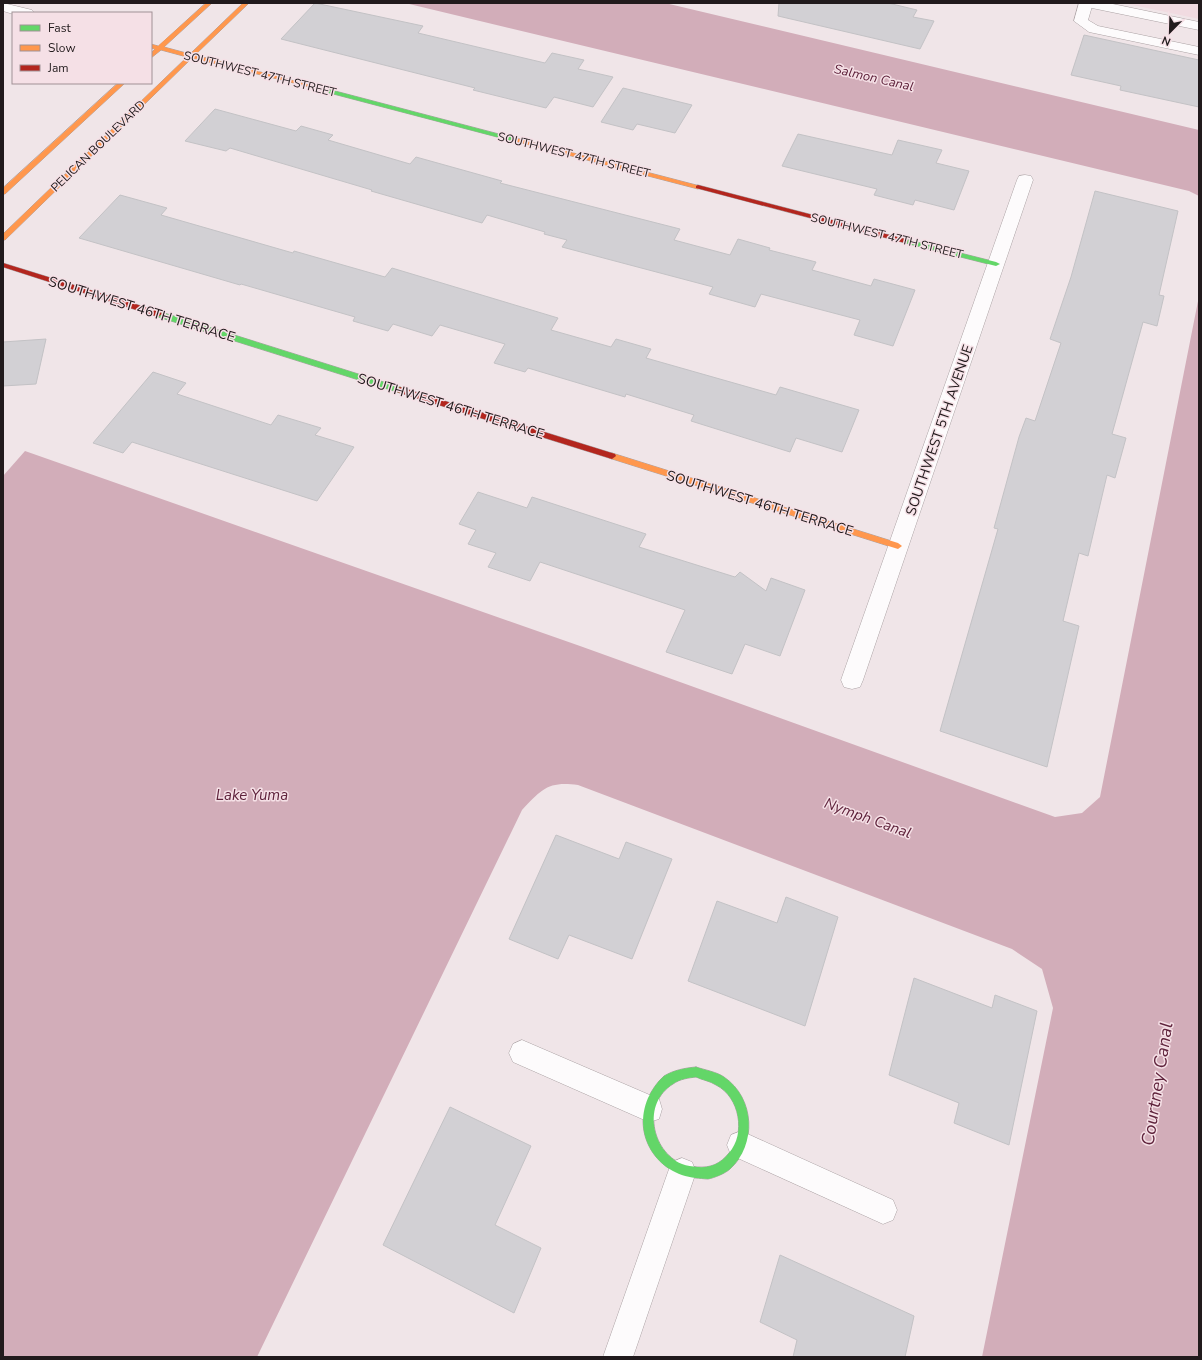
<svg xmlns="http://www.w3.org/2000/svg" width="1202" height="1360" font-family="'Nunito Sans',sans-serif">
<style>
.built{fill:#f1dbe1}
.water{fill:#d2adb9}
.building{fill:#d2d0d4;stroke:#c3c2c5}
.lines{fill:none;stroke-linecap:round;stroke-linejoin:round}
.lane-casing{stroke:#aba2a4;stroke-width:1}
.street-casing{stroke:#aba2a4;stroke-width:1}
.fast-casing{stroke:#aba2a4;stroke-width:1}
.slow-casing{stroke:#aba2a4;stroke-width:1}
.jam-casing{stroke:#aba2a4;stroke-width:1}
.lane{fill:#fdfbfc;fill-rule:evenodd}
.street{fill:#fdfbfc;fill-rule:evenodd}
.fast{fill:#63d668;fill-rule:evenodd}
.slow{fill:#ff974d;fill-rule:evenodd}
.jam{fill:#b3261e;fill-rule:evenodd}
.labels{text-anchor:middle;stroke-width:3;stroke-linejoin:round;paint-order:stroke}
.far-street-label{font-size:12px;fill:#211a1c;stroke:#f5e0e6}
.far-water-label{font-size:13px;font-style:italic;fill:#5f233c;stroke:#f5e0e6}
.street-label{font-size:14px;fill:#211a1c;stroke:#f5e0e6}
.water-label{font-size:15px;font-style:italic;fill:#5f233c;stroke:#f5e0e6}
.near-water-label{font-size:18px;font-style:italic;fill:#5f233c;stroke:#f5e0e6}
</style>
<rect width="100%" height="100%" fill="#f0e5e8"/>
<path class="built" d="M1123,3H1199V19Z"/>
<g class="water">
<path d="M405,3H665L1199,130V196L1189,191Z"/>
<path d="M1199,296V1357H982L1053,1008L1042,969L1012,949L578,785C548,781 542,789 522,810L257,1357H3V476L25,451L580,646L1055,817L1082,813L1100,797Z"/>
</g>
<g class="building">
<path d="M315,3L423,26L418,33L545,63L552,53L584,60L578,69L613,77L593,107L554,97L546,108L473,90L475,88L281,39Z"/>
<path d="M779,3H888L917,10L913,17L934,21L920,49L778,16Z"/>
<path d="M1084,35L1199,60V107L1120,90L1121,86L1071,75Z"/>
<path d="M623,88L692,105L675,133L637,124L633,130L601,122Z"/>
<path d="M215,109L296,131L301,126L333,135L328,140L410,164L416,157L502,181L500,183L680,229L674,240L730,255L738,239L770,248L769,250L816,262L812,270L871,286L874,279L915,290L893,346L854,335L860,320L761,294L755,307L709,294L713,287L562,247L567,240L544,234L545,232L487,215L482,223L371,191L372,190L230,148L226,151L185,141Z"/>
<path d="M798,134L892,155L898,140L942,150L936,163L969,171L954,210L915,200L913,205L874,195L877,189L782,166Z"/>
<path d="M1095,191L1178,211L1159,295L1164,296L1157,326L1143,322L1112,434L1126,438L1115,478L1107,475L1088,556L1079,553L1063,621L1079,626L1047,767L940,731L998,529L994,528L1019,437L1026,418L1035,421L1061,343L1050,339L1071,277Z"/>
<path d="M120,195L167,208L161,215L293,253L294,251L385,277L392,268L558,318L551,330L611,347L616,339L651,349L646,358L776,395L780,387L859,410L842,452L796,438L790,452L691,421L694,415L626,394L625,397L528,368L525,372L494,363L505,344L440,325L432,336L393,324L388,331L353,321L355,317L241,284L240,285L79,238Z"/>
<path d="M46,339L36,384L3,386V342Z"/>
<path d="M153,372L186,383L177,394L271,425L278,415L321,428L315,435L354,447L317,501L132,442L123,453L93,443Z"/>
<path d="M478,492L527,508L532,497L646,534L639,547L735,577L740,572L766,591L771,578L805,590L780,656L745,644L732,674L666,652L685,610L540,562L530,581L488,567L496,553L468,544L476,530L459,524Z"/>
<path d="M556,835L619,859L626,842L672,859L632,959L569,935L558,959L509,939Z"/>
<path d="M786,897L838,917L805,1026L688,981L717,901L777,923Z"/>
<path d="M914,978L992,1008L995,995L1037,1011L1009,1145L954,1123L959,1103L889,1075Z"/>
<path d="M450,1107L531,1146L495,1225L541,1248L514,1313L383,1245Z"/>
<path d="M780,1255L914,1316L905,1357H793L797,1340L760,1322Z"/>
</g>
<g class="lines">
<defs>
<path id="lane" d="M1079,3H1093L1088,20L1098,26L1199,47V55L1089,32L1074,21Z"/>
<g id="street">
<path d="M3,3L32,10L34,13L13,14L3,11Z"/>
<path d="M1080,3H1108L1199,22V30L1087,7L1082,6Z"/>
<path d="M1025,175L1031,176L1033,180L863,680L860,687L852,689L844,687L841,680L1017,180L1019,176Z"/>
<path d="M522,1040L659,1099L662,1109L659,1119L649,1122L513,1062L509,1053L513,1044Z"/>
<path d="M741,1131L893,1200L897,1210L893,1220L883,1224L731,1155L727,1145L731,1135Z"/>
<path d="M682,1158L692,1162L696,1172L633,1357H603L668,1172L672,1162Z"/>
</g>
<g id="fast">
<path d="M320,87L518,139L519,140L516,142L318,90L317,89Z"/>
<path d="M903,239H905L996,262L1000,264L996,266L905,243L902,241Z"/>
<path d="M158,311L403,388L404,390L400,393L155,316L154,314Z"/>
<path d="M696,1067C705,1070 717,1072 724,1077C755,1098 757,1145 730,1169C726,1173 714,1178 708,1179C704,1179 699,1178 696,1178C657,1174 632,1135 648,1098C652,1090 657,1082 664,1076C674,1070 685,1068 696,1067ZM696,1077C702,1080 710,1081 716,1085C740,1097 746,1134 729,1153C720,1164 711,1168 697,1167C692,1166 687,1166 682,1164C651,1151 642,1103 673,1084C680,1079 688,1078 696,1077Z"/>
</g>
<g id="slow">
<path d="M206,3H212L164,47L190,54L243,3H249L195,55L322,88V90L192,58L5,240H3V234L187,57L161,50L151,58V53L155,49L151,48V44L158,46Z"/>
<path d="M118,83H125L5,194H3V188Z"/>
<path d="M516,138L700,186L701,187L698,189L514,141L513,140Z"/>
<path d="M612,453L898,543L902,546L898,549L609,458L608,456L609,454Z"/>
</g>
<g id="jam">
<path d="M698,185L905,239L908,241L905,243L696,188V186Z"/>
<path d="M3,263L161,312L162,314L158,317L155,316L3,267Z"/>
<path d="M400,387L615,454L616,456L612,459L397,392L396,390Z"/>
</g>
</defs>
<use href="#lane" class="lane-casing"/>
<use href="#street" class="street-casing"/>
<use href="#fast" class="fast-casing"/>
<use href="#slow" class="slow-casing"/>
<use href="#jam" class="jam-casing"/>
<use href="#lane" class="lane"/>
<use href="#street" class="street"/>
<use href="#fast" class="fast"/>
<use href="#slow" class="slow"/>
<use href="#jam" class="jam"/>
</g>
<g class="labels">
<g class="far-street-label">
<text transform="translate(260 74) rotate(14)" y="4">SOUTHWEST 47TH STREET</text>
<text transform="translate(98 146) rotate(-44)" y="4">PELICAN BOULEVARD</text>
<text transform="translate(574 155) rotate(14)" y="4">SOUTHWEST 47TH STREET</text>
<text transform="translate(887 236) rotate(14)" y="4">SOUTHWEST 47TH STREET</text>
</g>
<g class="far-water-label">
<text transform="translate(874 77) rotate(13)" y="5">Salmon Canal</text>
</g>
<g class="street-label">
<text transform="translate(142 309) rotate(17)" y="5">SOUTHWEST 46TH TERRACE</text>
<text transform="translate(451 406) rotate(17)" y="5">SOUTHWEST 46TH TERRACE</text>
<text transform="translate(939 430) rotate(-71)" y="5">SOUTHWEST 5TH AVENUE</text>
<text transform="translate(760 503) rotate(17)" y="5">SOUTHWEST 46TH TERRACE</text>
</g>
<g class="water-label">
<text x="252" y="800">Lake Yuma</text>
<text transform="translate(868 818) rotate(20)" y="5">Nymph Canal</text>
</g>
<g class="near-water-label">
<text transform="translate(1157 1084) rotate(-81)" y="6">Courtney Canal</text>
</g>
</g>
<rect width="1202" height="1360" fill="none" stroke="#211a1c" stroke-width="8"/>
<rect x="12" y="12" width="140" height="72" fill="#f5e0e6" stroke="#a09195"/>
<rect x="20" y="25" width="20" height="6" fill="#63d668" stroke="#a09195"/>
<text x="48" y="32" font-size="12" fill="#211a1c">Fast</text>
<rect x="20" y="45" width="20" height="6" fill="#ff974d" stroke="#a09195"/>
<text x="48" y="52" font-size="12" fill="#211a1c">Slow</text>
<rect x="20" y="65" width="20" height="6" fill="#b3261e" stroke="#a09195"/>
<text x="48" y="72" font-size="12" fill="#211a1c">Jam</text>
<g transform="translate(1170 32) rotate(203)" stroke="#f5e0e6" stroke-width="3" paint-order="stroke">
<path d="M0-3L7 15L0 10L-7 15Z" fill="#211a1c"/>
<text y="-6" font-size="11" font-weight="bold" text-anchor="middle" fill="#211a1c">N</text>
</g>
</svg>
